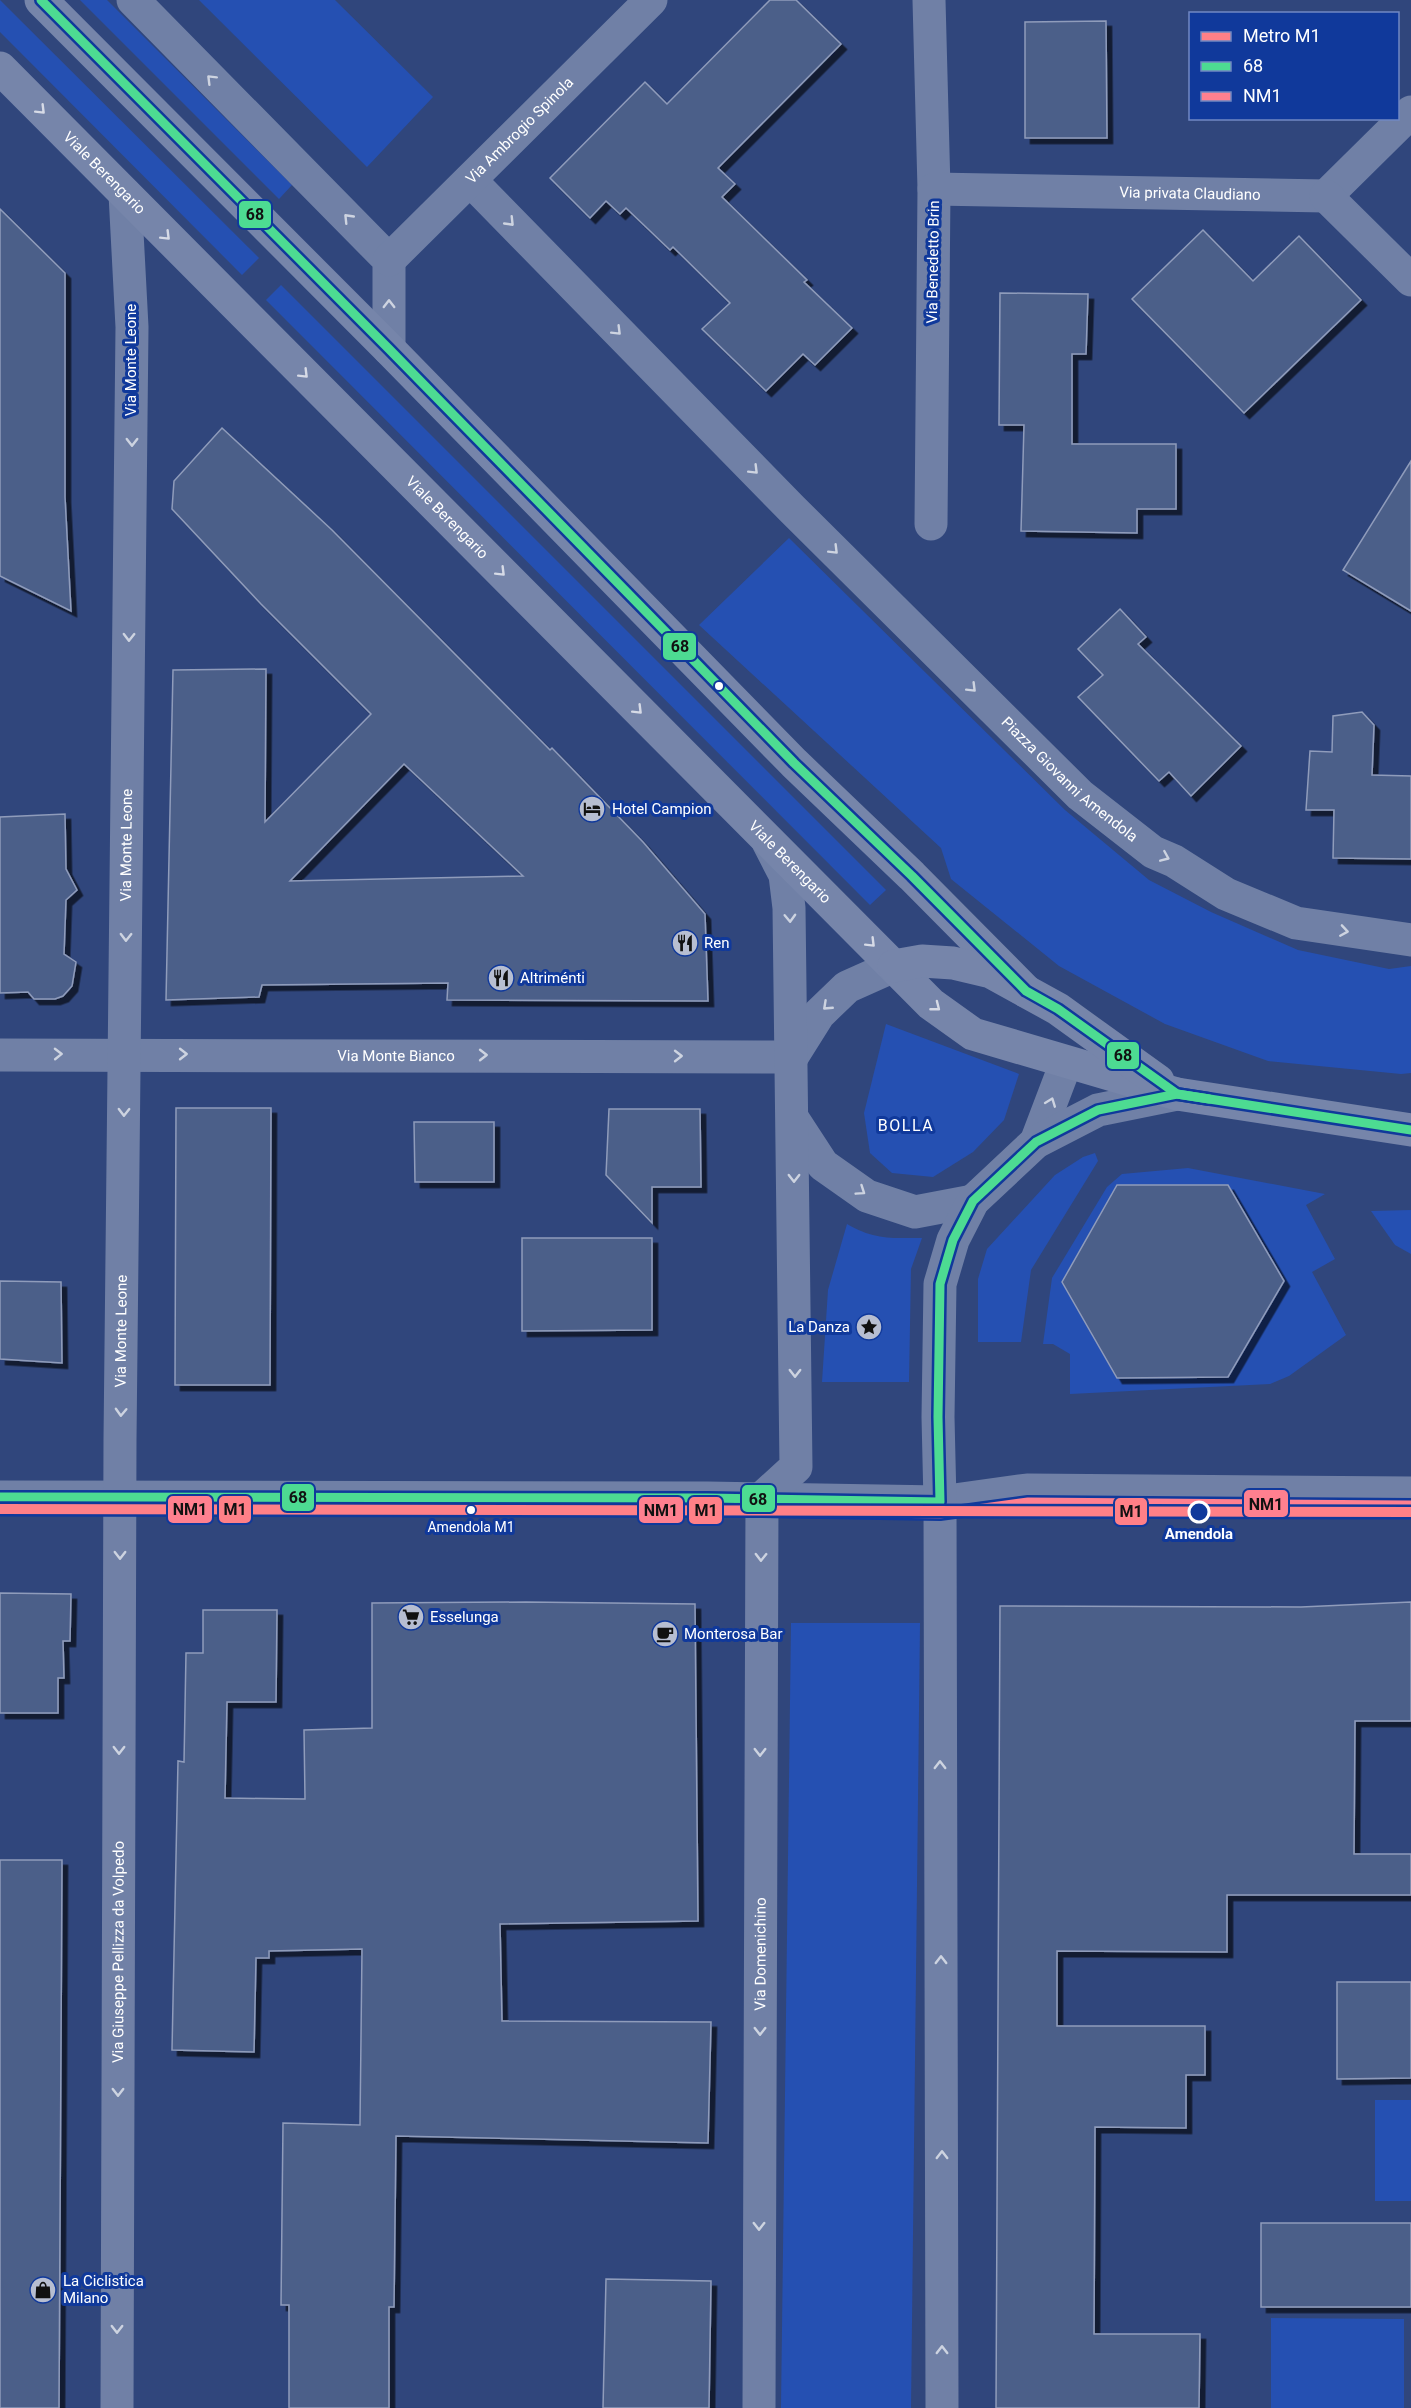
<svg xmlns="http://www.w3.org/2000/svg" width="1411" height="2408" font-family="Roboto,sans-serif">
<style>
.green{fill:#2550b2;fill-rule:evenodd}
.building{fill:#4c5e89;stroke:#8f9cbb;stroke-width:1.5;fill-rule:evenodd;filter:url(#shadow)}
.lines{fill:none;stroke-linecap:round;stroke-linejoin:round}
.minor{stroke:#7080a6;stroke-width:33}
.tertiary{stroke:#7080a6;stroke-width:33}
.secondary{stroke:#7685aa;stroke-width:33}
.bus-1-casing{stroke:#10399b;stroke-width:14}
.bus-2-casing{stroke:#10399b;stroke-width:14}
.bus-1{stroke:#4ddb92;stroke-width:9}
.bus-2{stroke:#ff808f;stroke-width:9}
.metro-1-casing{stroke:#10399b;stroke-width:15}
.metro-1{stroke:#ff8087;stroke-width:10}
.oneway{stroke:#cdd3e0}
.oneway2{stroke:#d6dae6}
.bus-dot{fill:#fff;stroke:#10399b;stroke-width:2}
.stop-dot{fill:#10399b;stroke:#fff;stroke-width:3}
.labels{text-anchor:middle;stroke-width:6;stroke-linejoin:round;paint-order:stroke}
.bus-label{font-size:14px;fill:#fff;stroke:#10399b}
.street-label{font-size:15px;fill:#fff;stroke:#10399b}
.poi-label{font-size:15px;fill:#fff;stroke:#10399b;text-anchor:start}
.stop-label{font-size:15px;font-weight:bold;fill:#fff;stroke:#10399b}
.neighbourhood-label{font-size:16px;letter-spacing:1.5px;fill:#fff;stroke:#10399b}
.line-badge{stroke:#10399b;stroke-width:2}
.pale-badge-label{font-size:16px;text-anchor:middle;font-weight:bold;fill:#111}
</style>
<defs>
<filter id="shadow"><feDropShadow dx="5.5" dy="5.5" stdDeviation="0" flood-color="#0009"/></filter>
</defs>
<rect width="100%" height="100%" fill="#30467c"/>
<g class="green">
<path d="M0,0L259,258L242,275L0,32Z"/>
<path d="M80,0H107L292,185L279,199Z"/>
<path d="M199,0H335L433,97L367,167Z"/>
<path d="M281,285L886,890L870,905L266,300Z"/>
<path d="M789,538L1065,810L1149,880L1211,912L1298,950L1389,969L1411,966V1073L1401,1074L1268,1061L1165,1024L1059,966L951,879L941,848L699,625Z"/>
<path d="M886,1024L1019,1074L1004,1120L973,1152L933,1177L892,1173L870,1153L864,1113Z"/>
<path d="M1095,1153L1098,1161L1031,1270L1021,1342H978V1279L987,1249L1055,1175L1083,1157Z"/>
<path d="M1188,1168L1325,1194L1306,1205L1335,1259L1312,1272L1346,1335L1289,1376L1270,1384L1070,1394V1354L1053,1344H1043L1052,1278L1107,1187L1122,1174ZM1117,1185H1228L1284,1281L1228,1377L1117,1378L1062,1282Z"/>
<path d="M1411,1210V1254L1395,1245L1371,1211Z"/>
<path d="M847,1224C874,1240 892,1238 922,1238L911,1269L909,1382H822L828,1290Z"/>
<path d="M791,1623H920L911,2408H781Z"/>
<rect x="1375" y="2100" width="36" height="101"/>
<path d="M1271,2318L1404,2319V2408H1271Z"/>
</g>
<g class="building">
<path d="M770,0H796L841,44L718,168L735,184L722,197L807,280L804,282L852,328L815,365L803,354L766,391L702,329L730,303L673,247L670,250L626,208L620,214L606,201L590,218L550,178L645,82L667,104Z"/>
<path d="M1106,21L1107,138H1025V22Z"/>
<path d="M0,209L65,273V497L71,611L0,576Z"/>
<path d="M1203,230L1253,281L1299,236L1361,300L1244,413L1132,299Z"/>
<path d="M1000,293L1088,294L1086,354H1072V444H1176V509H1137V533L1021,531L1024,425H999Z"/>
<path d="M222,428L332,530L550,750L552,748L643,842L705,914L708,1001L447,1000L448,983L262,985L259,997L166,1000L173,670L266,669L265,822L371,714L261,604L172,509L174,481ZM404,764L523,876L290,881Z"/>
<path d="M1411,461V611L1343,570Z"/>
<path d="M1120,609L1146,637L1138,644L1241,746L1191,796L1169,772L1159,781L1078,697L1103,675L1078,649Z"/>
<path d="M1362,712L1374,725L1372,775L1411,776V859L1333,858L1334,810H1306L1310,751L1332,752L1333,716Z"/>
<path d="M65,814L66,869L77,890L66,900L64,954L76,962L72,986L63,996L55,999H34L28,992L0,993V817Z"/>
<path d="M176,1108H271L270,1385H175Z"/>
<path d="M609,1109H700L701,1187H652V1223L606,1175Z"/>
<path d="M414,1122H494V1182H415Z"/>
<path d="M1117,1185H1228L1284,1281L1228,1377L1117,1378L1062,1282Z"/>
<path d="M522,1238H652V1330L522,1331Z"/>
<path d="M0,1281L61,1282L62,1363L0,1359Z"/>
<path d="M0,1593L71,1594L70,1641H63L64,1678H58V1713H0Z"/>
<path d="M526,1602L695,1604L698,1921L500,1924L502,2021L711,2022L708,2143L396,2136L394,2307H389V2408H289V2305H281L283,2123L360,2125L362,1949L269,1951V1958H256L254,2052L172,2050L178,1761L184,1762L186,1653H203V1610H277L276,1702H227L225,1798L305,1799L304,1730L372,1728V1603Z"/>
<path d="M1411,1602V1721H1355L1354,1854H1411V1895H1227V1952L1057,1951V2026H1205V2075H1186V2128L1095,2127L1094,2334H1200L1199,2408H996L1000,1606L1301,1607Z"/>
<path d="M0,1860H62L59,2408H0Z"/>
<path d="M1337,1982H1411V2078L1337,2079Z"/>
<rect x="1261" y="2223" width="150" height="84"/>
<path d="M606,2279L711,2281L709,2408H603Z"/>
</g>
<g class="lines">
<g class="minor">
<path d="M133,0L389,260V349"/>
<path d="M929,0L934,189L931,524"/>
<path id="s1" d="M470,180L792,509L1080,795L1153,852L1174,861L1226,894L1296,923L1411,940"/>
<path id="s2" d="M934,189L1326,196L1411,112"/>
<path d="M1326,196L1411,280"/>
<path id="s3" d="M389,260L651,0"/>
<path id="s4" d="M0,1055L792,1057"/>
<path d="M0,1497L708,1498L940,1502L1027,1490L1411,1493"/>
<path d="M940,1502L942,2408"/>
<path id="s5" d="M117,2408L120,1440L132,327L125,194"/>
<path id="s6" d="M759,2408L762,1498"/>
</g>
<g class="tertiary">
<path d="M792,1057L819,1014L847,987L894,966"/>
<path d="M793,1119L823,1165L867,1196L915,1212L973,1201"/>
<path d="M1036,1142L1066,1063"/>
<path d="M762,1498L796,1467L789,908L785,875L768,842"/>
<path d="M940,1502L938,1417L940,1284L953,1240L973,1201L1036,1142L1098,1110L1177,1094"/>
</g>
<g class="secondary">
<path d="M41,0L389,349L794,763L912,876L1026,991"/>
<path id="s7" d="M0,68L931,1004L973,1034L1177,1094L1411,1130"/>
<path d="M894,966L922,961L953,963L991,972L1058,1009L1158,1081"/>
</g>
<defs>
<g id="bus-1">
<path d="M41,0L389,349L794,763L912,876L1026,991L1058,1009L1177,1094L1411,1130"/>
<path d="M0,1497L708,1498L940,1502L938,1417L940,1284L953,1240L973,1201L1036,1142L1098,1110L1177,1094L1209,1099"/>
</g>
<path id="bus-2" d="M0,1509L708,1510L940,1514L1028,1502L1411,1505"/>
</defs>
<use href="#bus-1" class="bus-1-casing"/>
<use href="#bus-2" class="bus-2-casing"/>
<use href="#bus-1" class="bus-1"/>
<use href="#bus-2" class="bus-2"/>
<defs>
<path id="metro-1" d="M0,1509L1411,1512"/>
</defs>
<use href="#metro-1" class="metro-1-casing"/>
<use href="#metro-1" class="metro-1"/>
</g>
<defs><path id="oneway-chevron" d="M-2-3.5L2.5 0L-2 3.5" fill="none" stroke-width="1.6" stroke-linecap="round" stroke-linejoin="round" transform="scale(1.5)"/></defs>
<g class="oneway">
<use href="#oneway-chevron" transform="translate(211 79) rotate(-135)"/>
<use href="#oneway-chevron" transform="translate(348 218) rotate(-134)"/>
<use href="#oneway-chevron" transform="translate(510 222) rotate(46)"/>
<use href="#oneway-chevron" transform="translate(389 304) rotate(-90)"/>
<use href="#oneway-chevron" transform="translate(617 331) rotate(45)"/>
<use href="#oneway-chevron" transform="translate(132 442) rotate(90)"/>
<use href="#oneway-chevron" transform="translate(754 470) rotate(45)"/>
<use href="#oneway-chevron" transform="translate(834 550) rotate(45)"/>
<use href="#oneway-chevron" transform="translate(129 637) rotate(91)"/>
<use href="#oneway-chevron" transform="translate(972 688) rotate(45)"/>
<use href="#oneway-chevron" transform="translate(1165 857) rotate(23)"/>
<use href="#oneway-chevron" transform="translate(790 918) rotate(88)"/>
<use href="#oneway-chevron" transform="translate(1344 931) rotate(9)"/>
<use href="#oneway-chevron" transform="translate(126 937) rotate(91)"/>
<use href="#oneway-chevron" transform="translate(827 1006) rotate(137)"/>
<use href="#oneway-chevron" transform="translate(58 1054) rotate(-1)"/>
<use href="#oneway-chevron" transform="translate(183 1054)"/>
<use href="#oneway-chevron" transform="translate(483 1055)"/>
<use href="#oneway-chevron" transform="translate(678 1056)"/>
<use href="#oneway-chevron" transform="translate(1051 1102) rotate(-69)"/>
<use href="#oneway-chevron" transform="translate(124 1112) rotate(91)"/>
<use href="#oneway-chevron" transform="translate(794 1178) rotate(90)"/>
<use href="#oneway-chevron" transform="translate(861 1191) rotate(34)"/>
<use href="#oneway-chevron" transform="translate(795 1373) rotate(90)"/>
<use href="#oneway-chevron" transform="translate(121 1412) rotate(92)"/>
<use href="#oneway-chevron" transform="translate(120 1555) rotate(90)"/>
<use href="#oneway-chevron" transform="translate(761 1557) rotate(91)"/>
<use href="#oneway-chevron" transform="translate(119 1750) rotate(90)"/>
<use href="#oneway-chevron" transform="translate(760 1752) rotate(90)"/>
<use href="#oneway-chevron" transform="translate(940 1765) rotate(-90)"/>
<use href="#oneway-chevron" transform="translate(941 1960) rotate(-90)"/>
<use href="#oneway-chevron" transform="translate(760 2031) rotate(90)"/>
<use href="#oneway-chevron" transform="translate(118 2092) rotate(90)"/>
<use href="#oneway-chevron" transform="translate(942 2155) rotate(-90)"/>
<use href="#oneway-chevron" transform="translate(759 2226) rotate(90)"/>
<use href="#oneway-chevron" transform="translate(117 2329) rotate(90)"/>
<use href="#oneway-chevron" transform="translate(942 2350) rotate(-90)"/>
</g>
<g class="oneway2">
<use href="#oneway-chevron" transform="translate(41 110) rotate(45)"/>
<use href="#oneway-chevron" transform="translate(166 236) rotate(45)"/>
<use href="#oneway-chevron" transform="translate(304 374) rotate(45)"/>
<use href="#oneway-chevron" transform="translate(501 572) rotate(45)"/>
<use href="#oneway-chevron" transform="translate(638 710) rotate(45)"/>
<use href="#oneway-chevron" transform="translate(871 943) rotate(45)"/>
<use href="#oneway-chevron" transform="translate(936 1007) rotate(38)"/>
</g>
<defs>
<symbol id="hotel-disc" viewBox="-11 -11 22 22"><circle r="9.5" fill="#b7bed1" stroke="#10399b"/><path d="M-6-4.5h1.5V1H6V5H4.5V3h-9V5H-6ZM-4 0a1.8 1.8 0 1 1 3.6 0ZM.5 0V-2.5h3Q6-2.5 6 0Z" fill="#111"/></symbol>
<symbol id="restaurant-disc" viewBox="-11 -11 22 22"><circle r="9.5" fill="#b7bed1" stroke="#10399b"/><path d="M-5-6h1v4h1v-4h1v4h1v-4h1v5L-1.5 .5V6h-2V.5L-5-1ZM5-6V6H3V1.5H1.5Q1.5-4 5-6Z" fill="#111"/></symbol>
<symbol id="sight-disc" viewBox="-11 -11 22 22"><circle r="9.5" fill="#b7bed1" stroke="#10399b"/><path d="M0-6L1.8-2.2L6-1.7L2.9 1.2L3.7 5.4L0 3.3L-3.7 5.4L-2.9 1.2L-6-1.7L-1.8-2.2Z" fill="#111"/></symbol>
<symbol id="supermarket-disc" viewBox="-11 -11 22 22"><circle r="9.5" fill="#b7bed1" stroke="#10399b"/><path d="M-6-5.5h2.5l.6 2H6L4.5 2H-2.5L-4.4-4H-6ZM-1.5 3.2a1.3 1.3 0 1 0 .1 0ZM3 3.2a1.3 1.3 0 1 0 .1 0Z" fill="#111"/></symbol>
<symbol id="cafe-disc" viewBox="-11 -11 22 22"><circle r="9.5" fill="#b7bed1" stroke="#10399b"/><path d="M-5.5-4.5H6V0H3Q3 3.5 0 3.5H-2.5Q-5.5 3.5-5.5 0ZM3-3.2v2h1.7v-2ZM-6 4.5H4V6H-6Z" fill="#111"/></symbol>
<symbol id="shop-disc" viewBox="-11 -11 22 22"><circle r="9.5" fill="#b7bed1" stroke="#10399b"/><path d="M-5-2.5h2.3a2.7 3.5 0 0 1 5.4 0H5L5.5 6h-11ZM-1.5-2.5h3a1.5 2.3 0 0 0-3 0Z" fill="#111"/></symbol>
</defs>
<g fill-rule="evenodd">
<use href="#hotel-disc" x="577" y="794" width="30" height="30"/>
<use href="#restaurant-disc" x="670" y="928" width="30" height="30"/>
<use href="#restaurant-disc" x="486" y="963" width="30" height="30"/>
<use href="#sight-disc" x="854" y="1312" width="30" height="30"/>
<use href="#supermarket-disc" x="396" y="1602" width="30" height="30"/>
<use href="#cafe-disc" x="650" y="1619" width="30" height="30"/>
<use href="#shop-disc" x="28" y="2275" width="30" height="30"/>
</g>
<g class="bus-dot">
<circle cx="719" cy="686" r="5"/>
<circle cx="471" cy="1510" r="5"/>
</g>
<circle class="stop-dot" cx="1199" cy="1512" r="10"/>
<g class="labels">
<g class="bus-label">
<text x="471" y="1532">Amendola M1</text>
</g>
<g class="street-label">
<text dy="5" stroke="none"><textPath href="#s3" startOffset="184">Via Ambrogio Spinola</textPath></text>
<text dy="5" stroke="none"><textPath href="#s7" startOffset="148">Viale Berengario</textPath></text>
<text dy="5" stroke="none"><textPath href="#s2" startOffset="256">Via privata Claudiano</textPath></text>
<text transform="translate(933 262) rotate(-89)" y="5">Via Benedetto Brin</text>
<text transform="translate(131 360) rotate(-90)" y="5">Via Monte Leone</text>
<text dy="5" stroke="none"><textPath href="#s7" startOffset="634">Viale Berengario</textPath></text>
<text dy="5" stroke="none"><textPath href="#s1" startOffset="848">Piazza Giovanni Amendola</textPath></text>
<text dy="5" stroke="none"><textPath href="#s5" startOffset="1563">Via Monte Leone</textPath></text>
<text dy="5" stroke="none"><textPath href="#s7" startOffset="1120">Viale Berengario</textPath></text>
<text dy="5" stroke="none"><textPath href="#s4" startOffset="396">Via Monte Bianco</textPath></text>
<text dy="5" stroke="none"><textPath href="#s5" startOffset="1077">Via Monte Leone</textPath></text>
<text dy="5" stroke="none"><textPath href="#s5" startOffset="456">Via Giuseppe Pellizza da Volpedo</textPath></text>
<text dy="5" stroke="none"><textPath href="#s6" startOffset="454">Via Domenichino</textPath></text>
</g>
<g class="poi-label">
<text x="612" y="814">Hotel Campion</text>
<text x="704" y="948">Ren</text>
<text x="520" y="983">Altriménti</text>
<text x="850" y="1332" text-anchor="end">La Danza</text>
<text x="430" y="1622">Esselunga</text>
<text x="684" y="1639">Monterosa Bar</text>
<text x="63" y="2286">La Ciclistica<tspan x="63" dy="17">Milano</tspan></text>
</g>
<g class="stop-label">
<text x="1199" y="1539">Amendola</text>
</g>
<g class="neighbourhood-label">
<text x="906" y="1131">BOLLA</text>
</g>
</g>
<g class="line-badge">
<rect x="238" y="200" width="34" height="29" rx="6" fill="#4ddb92"/>
<rect x="662" y="632" width="35" height="29" rx="6" fill="#4ddb92"/>
<rect x="1106" y="1041" width="34" height="29" rx="6" fill="#4ddb92"/>
<rect x="281" y="1483" width="34" height="29" rx="6" fill="#4ddb92"/>
<rect x="741" y="1484" width="35" height="29" rx="6" fill="#4ddb92"/>
<rect x="1243" y="1489" width="46" height="29" rx="6" fill="#ff808f"/>
<rect x="167" y="1495" width="46" height="29" rx="6" fill="#ff808f"/>
<rect x="218" y="1495" width="34" height="29" rx="6" fill="#ff8087"/>
<rect x="638" y="1496" width="46" height="28" rx="6" fill="#ff808f"/>
<rect x="688" y="1496" width="35" height="29" rx="6" fill="#ff8087"/>
<rect x="1114" y="1497" width="34" height="29" rx="6" fill="#ff8087"/>
</g>
<g class="pale-badge-label">
<text x="255" y="220">68</text>
<text x="680" y="652">68</text>
<text x="1123" y="1061">68</text>
<text x="298" y="1503">68</text>
<text x="758" y="1505">68</text>
<text x="1266" y="1510">NM1</text>
<text x="190" y="1515">NM1</text>
<text x="235" y="1515">M1</text>
<text x="661" y="1516">NM1</text>
<text x="706" y="1516">M1</text>
<text x="1131" y="1517">M1</text>
</g>
<rect x="1189" y="12" width="210" height="108" fill="#10399b" stroke="#7088c3" stroke-width="1.5"/>
<rect x="1201" y="32" width="30" height="9" fill="#ff8087" stroke="#7088c3" stroke-width="1.5"/>
<text x="1243" y="42" font-size="18" fill="#ffffff">Metro M1</text>
<rect x="1201" y="62" width="30" height="9" fill="#4ddb92" stroke="#7088c3" stroke-width="1.5"/>
<text x="1243" y="72" font-size="18" fill="#ffffff">68</text>
<rect x="1201" y="92" width="30" height="9" fill="#ff808f" stroke="#7088c3" stroke-width="1.5"/>
<text x="1243" y="102" font-size="18" fill="#ffffff">NM1</text>
</svg>
